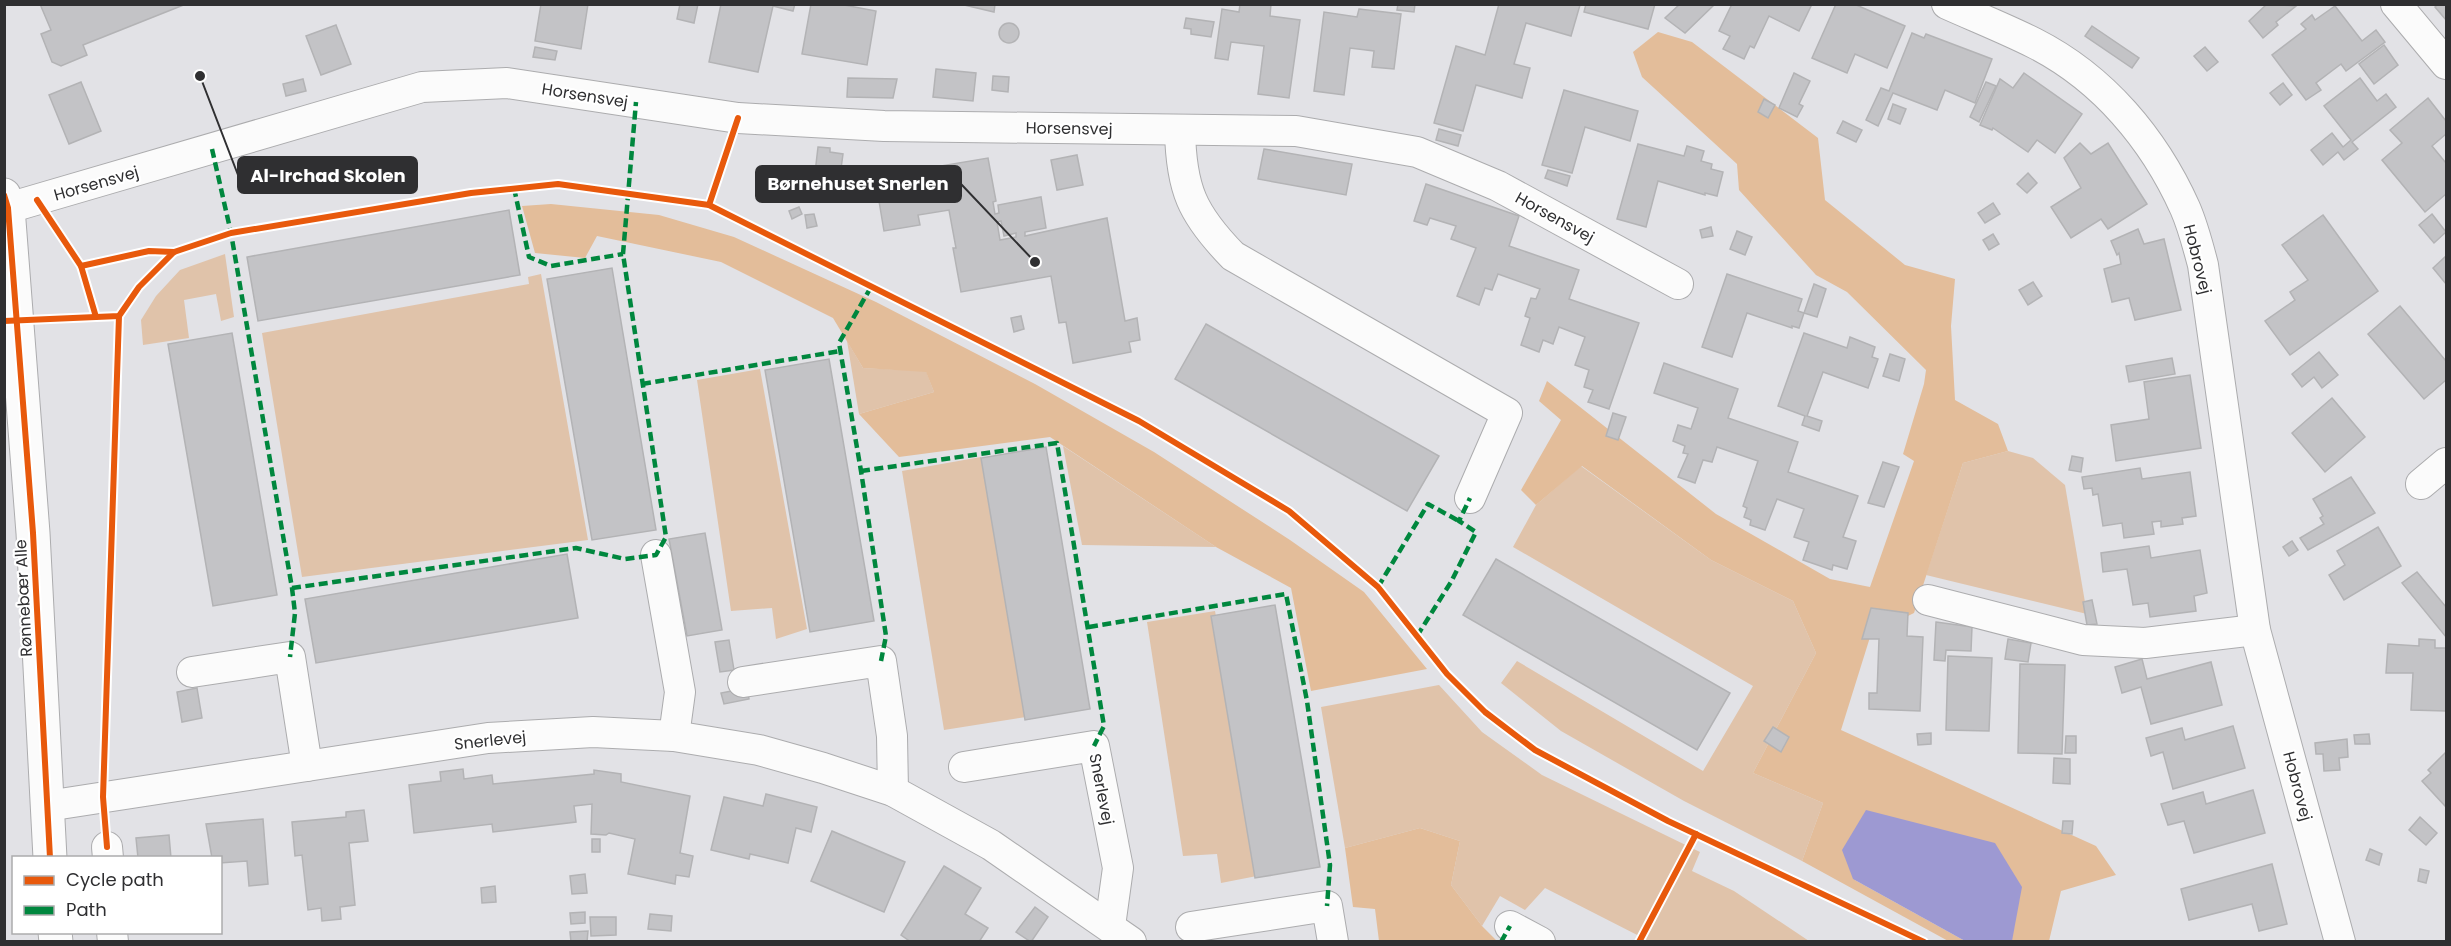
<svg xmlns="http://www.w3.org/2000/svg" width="2451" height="946" font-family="Poppins,sans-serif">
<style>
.green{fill:#e0c3aa}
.forest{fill:#e3bd9a}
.water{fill:#9d99d2}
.building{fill:#c3c3c6;stroke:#b3b3b5;stroke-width:1.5;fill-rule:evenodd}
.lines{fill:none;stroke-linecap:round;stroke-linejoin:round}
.minor-casing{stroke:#acacae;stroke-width:32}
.secondary-casing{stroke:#acacae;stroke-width:35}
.minor{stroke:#fbfbfb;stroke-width:30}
.secondary{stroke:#fbfbfb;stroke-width:33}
.quiet{stroke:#00873e;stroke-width:4.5;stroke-dasharray:9 4.5;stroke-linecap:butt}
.cycleway-casing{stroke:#fff;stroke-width:10}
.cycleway{stroke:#e8590c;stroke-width:6}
.labels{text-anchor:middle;stroke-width:4.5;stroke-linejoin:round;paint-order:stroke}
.street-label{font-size:16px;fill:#2f2f31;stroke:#fff}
.leader{fill:none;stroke:#2f2f31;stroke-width:2}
.callout-dot{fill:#2f2f31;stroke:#fff;stroke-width:2}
.callout{fill:#2f2f31;stroke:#2f2f31;stroke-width:2}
.callout-label{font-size:18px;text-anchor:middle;font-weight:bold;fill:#fff}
</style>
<rect width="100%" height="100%" fill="#e2e2e6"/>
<g class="green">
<path d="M225,254L234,317L221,321L216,294L184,300L189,338L143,345L141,320L156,296L180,270Z"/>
<path d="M541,274L588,540L302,577L262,333L529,284L528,277Z"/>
<path d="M847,341L863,368L926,371L934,392L859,414Z"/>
<path d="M760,369L807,629L776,639L772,608L731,611L697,380Z"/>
<path d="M1063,446L1216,547L1082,545Z"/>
<path d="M2008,451L2033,458L2065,485L2087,614L1926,575L1963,463Z"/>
<path d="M981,457L1026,717L944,730L902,471Z"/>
<path d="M1581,466L1711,560L1793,601L1816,653L1753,773L1823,803L1802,861L1684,801L1561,731L1501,683L1517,661L1703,771L1753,686L1513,547L1536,505Z"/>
<path d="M1215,611L1262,875L1221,883L1217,854L1183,856L1147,622Z"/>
<path d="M1439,685L1482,732L1542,775L1700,852L1692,871L1734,891L1809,941H1649L1545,888L1525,910L1500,896L1482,926L1451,885L1460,841L1420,828L1345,848L1321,707Z"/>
</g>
<g class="forest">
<path d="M1658,32L1692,42L1818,138L1825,200L1905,265L1955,279L1951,326L1955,400L1998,424L2008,451L1963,463L1914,613L1871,634L1841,730L2096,846L2116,875L2061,891L2049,941H2006L2012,940L1853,879L1965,941L1950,942L1802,861L1823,803L1753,773L1816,653L1793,601L1711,560L1582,466L1536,505L1521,490L1561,420L1539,401L1547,381L1716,514L1830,579L1870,587L1914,461L1903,454L1924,384L1926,370L1847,292L1816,275L1739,190L1737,164L1642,77L1633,52Z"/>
<path d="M551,204L659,215L734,237L876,302L1035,384L1154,452L1290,540L1364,592L1427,669L1311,691L1291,588L1216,547L1050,437L899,457L859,414L934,392L926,372L863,368L833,318L721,262L597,236L585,258L535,253L522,206Z"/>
<path d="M1420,828L1460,841L1451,885L1482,926L1497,941H1379L1375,909L1353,907L1345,848Z"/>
</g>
<path class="water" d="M1866,810L1995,843L2022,887L2012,941H1965L1853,879L1842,850Z"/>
<g class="building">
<path d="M40,4H186L83,45L87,55L61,66L52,62L41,34L51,30Z"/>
<path d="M541,4H588L581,49L535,41Z"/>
<path d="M680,4H698L694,23L677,19Z"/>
<path d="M721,4H795L793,11L773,6L758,72L709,62Z"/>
<path d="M811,4H839L876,11L867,65L802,54Z"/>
<path d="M960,4H995L994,12Z"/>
<path d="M1240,4H1271L1270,16L1300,20L1289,98L1258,94L1264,46L1231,42L1228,60L1215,58L1222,9L1239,12Z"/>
<path d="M1398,4H1415L1414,12L1397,10Z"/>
<path d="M1499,4L1580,5L1571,36L1526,23L1514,64L1530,68L1522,98L1476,85L1463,131L1434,123L1456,46L1485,55Z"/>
<path d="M1586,4H1655L1648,29L1584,12Z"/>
<path d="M1680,4H1715L1685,33L1665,18Z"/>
<path d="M1732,4H1812L1799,31L1769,16L1754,48L1750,46L1744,59L1723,49L1730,36L1719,31Z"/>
<path d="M1836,4H1854L1905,26L1887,68L1855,54L1847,73L1812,58Z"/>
<path d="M2267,4L2296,6L2276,22L2278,25L2263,38L2249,21Z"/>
<path d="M2438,4H2446V20L2435,7Z"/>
<path d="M2335,6L2362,41L2376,30L2385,42L2346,71L2341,64L2316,83L2321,90L2306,100L2272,55L2306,29L2301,24L2312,15L2315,20Z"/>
<path d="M1359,9L1401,14L1394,69L1372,67L1374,51L1350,48L1344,95L1314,91L1324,12L1357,17Z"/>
<path d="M1186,18L1214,22L1211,37L1191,34V29L1184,28Z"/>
<circle cx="1009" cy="33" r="10"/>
<path d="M336,25L351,64L321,75L306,36Z"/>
<path d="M2092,26L2139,58L2132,68L2085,36Z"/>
<path d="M1912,33L1924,38L1926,34L1992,59L1975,103L1945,90L1937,110L1893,93L1878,126L1866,120L1881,88L1889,91Z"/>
<path d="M2384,45L2398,65L2374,84L2359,64Z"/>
<path d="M535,47L557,51L555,60L533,57Z"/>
<path d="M2205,47L2218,62L2207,71L2194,56Z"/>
<path d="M936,69L976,73L973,101L933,97Z"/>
<path d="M1794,73L1810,81L1799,104L1803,106L1797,117L1779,108Z"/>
<path d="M2024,73L2082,114L2055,153L2037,140L2028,152L1993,128L1992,130L1980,125L2000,79L2013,88Z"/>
<path d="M993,76L1009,77L1008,92L992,90Z"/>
<path d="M848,78L897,79L893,98L847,97Z"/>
<path d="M2360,78L2377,101L2386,94L2396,107L2352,142L2358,149L2344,160L2338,152L2323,165L2311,150L2332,133L2343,147L2351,140L2324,106Z"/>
<path d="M303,79L306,91L286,96L283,84Z"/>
<path d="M81,82L101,131L69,144L49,95Z"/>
<path d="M1986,82L1996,86L1979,122L1970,117Z"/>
<path d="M2283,83L2292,95L2280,105L2270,93Z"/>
<path d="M1564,90L1638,111L1630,141L1585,127L1572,173L1542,165Z"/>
<path d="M2428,98L2446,121V134L2432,146L2446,163V194L2425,212L2382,160L2402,143L2390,130Z"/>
<path d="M1764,99L1775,105L1768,118L1758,112Z"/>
<path d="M1893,104L1906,109L1900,124L1888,119Z"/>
<path d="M1843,121L1862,130L1856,142L1837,133Z"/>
<path d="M1439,129L1461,135L1458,146L1436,140Z"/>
<path d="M2080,143L2091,154L2108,143L2147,204L2108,229L2101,219L2071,238L2051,207L2081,188L2064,158Z"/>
<path d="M1638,144L1684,156L1687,146L1704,151L1701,161L1712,164L1711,169L1723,172L1717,196L1705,193V195L1658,181L1646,227L1617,219Z"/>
<path d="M818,147L830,148V152L843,154L840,176L815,173Z"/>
<path d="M1264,149L1352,164L1346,195L1258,179Z"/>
<path d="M1077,155L1083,185L1057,190L1051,160Z"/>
<path d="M988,158L996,201L993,202L995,214L999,213L998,205L1041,197L1046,228L1025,232V236L1107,218L1125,321L1137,318L1140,340L1129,342L1131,352L1073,363L1066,322L1059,323L1051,276L961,292L953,248H956L949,210L918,215L920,225L884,231L875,177ZM1001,221L1004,236L1016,233V237L1000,240L997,222Z"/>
<path d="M1548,170L1570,176L1567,186L1545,178Z"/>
<path d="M2028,173L2037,183L2027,193L2017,184Z"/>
<path d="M1426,184L1519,216L1509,246L1579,270L1569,299L1639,323L1609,409L1588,402L1593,390L1584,387L1589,370L1575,365L1585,337L1559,327L1553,344L1543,340L1539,352L1521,345L1530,318L1525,316L1531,298L1536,299L1540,289L1498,274L1492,290L1485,288L1479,305L1457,296L1476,248L1451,239L1456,226L1430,218L1427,225L1414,221Z"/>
<path d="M1993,203L2000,214L1985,223L1978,213Z"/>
<path d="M799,207L802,214L792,219L789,211Z"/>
<path d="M509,210L520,275L258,321L247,257Z"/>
<path d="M814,214L817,226L807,228L805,215Z"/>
<path d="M2432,214L2446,232L2434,243L2419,225Z"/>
<path d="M2323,215L2378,291L2290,355L2265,321L2295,300L2290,292L2308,280L2282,245Z"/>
<path d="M1711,227L1713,236L1702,238L1700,230Z"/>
<path d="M2138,229L2144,244L2164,239L2181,310L2135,320L2129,298L2112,302L2104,269L2121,264L2119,253L2117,255L2111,241Z"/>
<path d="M1737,231L1752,237L1745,255L1730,249Z"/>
<path d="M1993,234L1999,244L1989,250L1983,240Z"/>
<path d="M2446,256V284L2433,268Z"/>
<path d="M612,268L656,530L592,540L547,279Z"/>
<path d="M1727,274L1802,299L1798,311L1804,313L1799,328L1792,326V328L1747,313L1732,357L1702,347Z"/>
<path d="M2033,282L2042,296L2028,305L2019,290Z"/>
<path d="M1814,284L1826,289L1817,317L1804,313Z"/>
<path d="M2400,306L2446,361V380L2424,399L2368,334Z"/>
<path d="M1021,316L1024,329L1014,332L1011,318Z"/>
<path d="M1206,324L1439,456L1407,511L1175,379Z"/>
<path d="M232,333L277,595L213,606L168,344Z"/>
<path d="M1804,333L1847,348L1850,337L1875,347L1872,357L1878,359L1868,388L1823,372L1807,416L1822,421L1819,431L1802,425L1805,416L1778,406Z"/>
<path d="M2319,352L2338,375L2322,388L2314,377L2302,387L2292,374Z"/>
<path d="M1890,354L1905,359L1899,381L1883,376Z"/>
<path d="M2172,358L2175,374L2129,382L2126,366Z"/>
<path d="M829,359L874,621L810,632L765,370Z"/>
<path d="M1664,363L1738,389L1728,418L1798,442L1788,472L1858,496L1843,537L1856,541L1847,569L1833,565L1832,570L1803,560L1809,542L1794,537L1804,509L1777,499L1765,530L1750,525L1751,520L1744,517L1747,508L1743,506L1758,461L1717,447L1712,462L1703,460L1695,483L1678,477L1688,454L1683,453L1685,446L1673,441L1678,425L1691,429L1698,408L1654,393Z"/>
<path d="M2190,375L2201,448L2116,461L2111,425L2149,419L2144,382Z"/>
<path d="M2332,398L2365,437L2325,472L2292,433Z"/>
<path d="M1613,413L1626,417L1618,440L1606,436Z"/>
<path d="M1046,447L1090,709L1025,720L981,458Z"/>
<path d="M2072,456L2083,458L2081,472L2069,470Z"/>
<path d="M1883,462L1899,467L1884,507L1868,503Z"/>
<path d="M2140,468L2142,479L2190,472L2196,516L2182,518L2183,524L2161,527V521L2152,522L2154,534L2124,538L2122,523L2103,526L2098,494L2093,495L2092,488L2084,489L2082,477Z"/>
<path d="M2351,477L2375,513L2308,550L2300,538L2324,524L2320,518L2323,516L2313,499Z"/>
<path d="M2378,527L2401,566L2344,600L2329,575L2345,565L2337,551Z"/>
<path d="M705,533L722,630L687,636L669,539Z"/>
<path d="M2292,541L2298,550L2289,556L2283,547Z"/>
<path d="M2149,546L2151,558L2200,550L2207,593L2194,596L2196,611L2150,617L2148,603L2133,605L2127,569L2103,572L2101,553Z"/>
<path d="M567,554L578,618L316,663L305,599Z"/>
<path d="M1496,559L1730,693L1697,750L1463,615Z"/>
<path d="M2417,572L2446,607V637L2402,583Z"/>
<path d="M2092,600L2097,624L2087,625L2083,602Z"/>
<path d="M1275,605L1320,867L1255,878L1211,616Z"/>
<path d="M1871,608L1908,613L1907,636L1923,637L1920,711L1869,709V693H1877L1879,639H1862Z"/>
<path d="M1936,622L1972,627L1971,651L1946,650L1945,661L1934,660Z"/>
<path d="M2008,639L2031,643L2028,662L2005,659Z"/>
<path d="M2419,639L2435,640V648H2446V711L2411,710L2413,673H2386L2388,644L2419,646Z"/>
<path d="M729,640L734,670L720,672L715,642Z"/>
<path d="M1948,656L1992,658L1989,731L1946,730Z"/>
<path d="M2142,659L2147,679L2211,662L2222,705L2151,724L2141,687L2122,693L2115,667Z"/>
<path d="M2020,664L2065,665L2062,754L2018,753Z"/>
<path d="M197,688L202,718L182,722L177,692Z"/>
<path d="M747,688L749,699L724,704L721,693Z"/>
<path d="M2233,726L2245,768L2173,789L2163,752L2151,756L2146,738L2182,728L2185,740Z"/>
<path d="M1773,727L1789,737L1781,752L1764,741Z"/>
<path d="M1931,733V744L1918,745L1917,734Z"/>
<path d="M2369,734L2370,744H2355L2354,735Z"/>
<path d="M2066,736H2076V753H2065Z"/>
<path d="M2347,739L2348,757L2339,758L2340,770L2324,771L2323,754H2316L2315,743Z"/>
<path d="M2446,752V807L2422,781L2431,773L2428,770Z"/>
<path d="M2054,758L2070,759V784L2053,783Z"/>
<path d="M463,769L464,779L492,775L493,784L594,774V770L621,774V782L690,796L680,853L693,856L689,877L676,875L675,884L628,874L635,839L609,833L606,835L591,834L592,804L574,806L576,822L493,832L492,824L414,833L409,785L441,781L440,772Z"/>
<path d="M2253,790L2265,833L2194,853L2184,821L2168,825L2161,804L2203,792L2206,804Z"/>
<path d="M766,794L817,807L811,832L796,828L788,863L750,854L749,859L711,850L724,797L763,806Z"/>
<path d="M364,810L368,841L349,843L355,905L340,907L341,919L322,921L321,908L308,910L302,855L295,856L292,822L346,817V812Z"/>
<path d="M2420,817L2437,833L2426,845L2409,830Z"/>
<path d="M263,819L268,884L249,886L247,861L220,863V858H212L206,824Z"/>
<path d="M2063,821H2073L2072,834L2062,833Z"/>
<path d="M832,831L905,862L884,912L811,881Z"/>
<path d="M169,835L171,858H138L136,838Z"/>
<rect x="592" y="839" width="8" height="13"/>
<path d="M2370,849L2382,854L2379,865L2366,860Z"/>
<path d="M2272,864L2287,924L2259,931L2252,904L2189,920L2181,889Z"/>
<path d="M944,866L981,888L965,914L988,928L979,942H911L901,935Z"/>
<path d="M2420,869L2429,871L2426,883L2418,881Z"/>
<path d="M585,874L587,893L572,894L570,876Z"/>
<path d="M495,886L496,902L482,903L481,888Z"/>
<path d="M1035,907L1048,917L1031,942L1016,932Z"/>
<path d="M585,912V923L571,924L570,913Z"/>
<path d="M650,914L672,916L671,931L648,929Z"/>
<path d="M590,917H616V935L591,936Z"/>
<path d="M588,931L587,942H571L570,932Z"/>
</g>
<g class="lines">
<defs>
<g id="minor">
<path d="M1947,4C1976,17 2006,29 2034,43C2103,78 2154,139 2185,208C2193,226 2198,246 2203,265L2255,630L2340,942"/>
<path d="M2396,4L2446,64"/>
<path d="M1180,130C1181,189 1192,214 1233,256L1507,413L1470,498"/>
<path d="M8,208L422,87L507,83L738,118L884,126L1296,131L1417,152L1498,186L1678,284"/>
<path d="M2421,484L2446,463"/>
<path d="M656,555L680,692L674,736"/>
<path d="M1928,600L2083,640L2145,643L2255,630"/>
<path d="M192,672L290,657L307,766"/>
<path d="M743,682L881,661L892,736L893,791"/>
<path d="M964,767L1094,746L1118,868L1110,926"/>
<path d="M47,806L488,738L593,732L674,736L759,750L823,768L893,791L991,845L1131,942"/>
<path d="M107,847L108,858"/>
<path d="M1510,926L1540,942"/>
<path d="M1191,927L1327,906L1333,942"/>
<path d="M112,932L113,942"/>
</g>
<g id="secondary">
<path d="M4,195L8,208L33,533L50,858"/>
<path d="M55,932L56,942"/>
</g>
</defs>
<use href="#minor" class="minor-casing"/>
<use href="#secondary" class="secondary-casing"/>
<use href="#minor" class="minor"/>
<use href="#secondary" class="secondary"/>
<g class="quiet">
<path d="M212,149L231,233L292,588L295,613L290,657"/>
<path d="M514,188L529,257L551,266L623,254"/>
<path d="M871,287L839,343L861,471L886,636L881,661"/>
<path d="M642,384L840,351"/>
<path d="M861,471L1057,443L1104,726L1094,746"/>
<path d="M1378,587L1428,504L1459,521"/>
<path d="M292,588L576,548L625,559L656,555L666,537L623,254L636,102"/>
<path d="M1089,627L1286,594L1307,701L1330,865L1327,906"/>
<path d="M1417,636L1451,582L1476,532L1459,521L1470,498"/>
<path d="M1501,942L1510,926"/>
</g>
<defs>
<g id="cycleway">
<path d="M4,195L8,208L33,533L50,858"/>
<path d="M37,200L81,266L96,317"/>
<path d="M709,205L738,118"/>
<path d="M81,266L149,251L174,252"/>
<path d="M4,321L119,316L139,287L174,252L231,233L471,193L558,184L709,205L1139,421L1289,511L1378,587L1447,674L1485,712L1535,750L1668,821L1924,942"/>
<path d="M107,847L103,797L119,316"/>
<path d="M1639,942L1696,834"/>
</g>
</defs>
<use href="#cycleway" class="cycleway-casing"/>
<use href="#cycleway" class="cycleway"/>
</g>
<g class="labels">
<g class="street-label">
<text transform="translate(585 95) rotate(9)" y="6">Horsensvej</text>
<text transform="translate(1069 128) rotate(1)" y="6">Horsensvej</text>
<text transform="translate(96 183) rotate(-16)" y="6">Horsensvej</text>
<text transform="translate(1555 217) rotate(29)" y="6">Horsensvej</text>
<text transform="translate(2198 259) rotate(76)" y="6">Hobrovej</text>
<text transform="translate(23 598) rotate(-93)" y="6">Rønnebær Alle</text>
<text transform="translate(490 740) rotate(-6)" y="6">Snerlevej</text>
<text transform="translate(2298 786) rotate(75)" y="6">Hobrovej</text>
<text transform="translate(1102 789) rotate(79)" y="6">Snerlevej</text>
</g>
</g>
<path class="leader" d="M200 76L238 175M1035 262L961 184"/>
<g class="callout-dot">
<circle cx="200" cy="76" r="6"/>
<circle cx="1035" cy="262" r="6"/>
</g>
<g class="callout">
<rect x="238" y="157" width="179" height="36" rx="6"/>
<rect x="756" y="166" width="205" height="36" rx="6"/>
</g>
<g class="callout-label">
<text x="328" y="182">Al-Irchad Skolen</text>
<text x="858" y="190">Børnehuset Snerlen</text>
</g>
<rect width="2451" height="946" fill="none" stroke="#2f2f31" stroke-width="12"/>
<rect x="12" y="856" width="210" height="78" fill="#ffffff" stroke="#acacad" stroke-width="1.5"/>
<rect x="24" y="876" width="30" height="9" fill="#e8590c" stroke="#acacad" stroke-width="1.5"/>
<text x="66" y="886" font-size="18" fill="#2f2f31">Cycle path</text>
<rect x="24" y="906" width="30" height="9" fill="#00873e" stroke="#acacad" stroke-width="1.5"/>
<text x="66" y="916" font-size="18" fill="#2f2f31">Path</text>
</svg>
